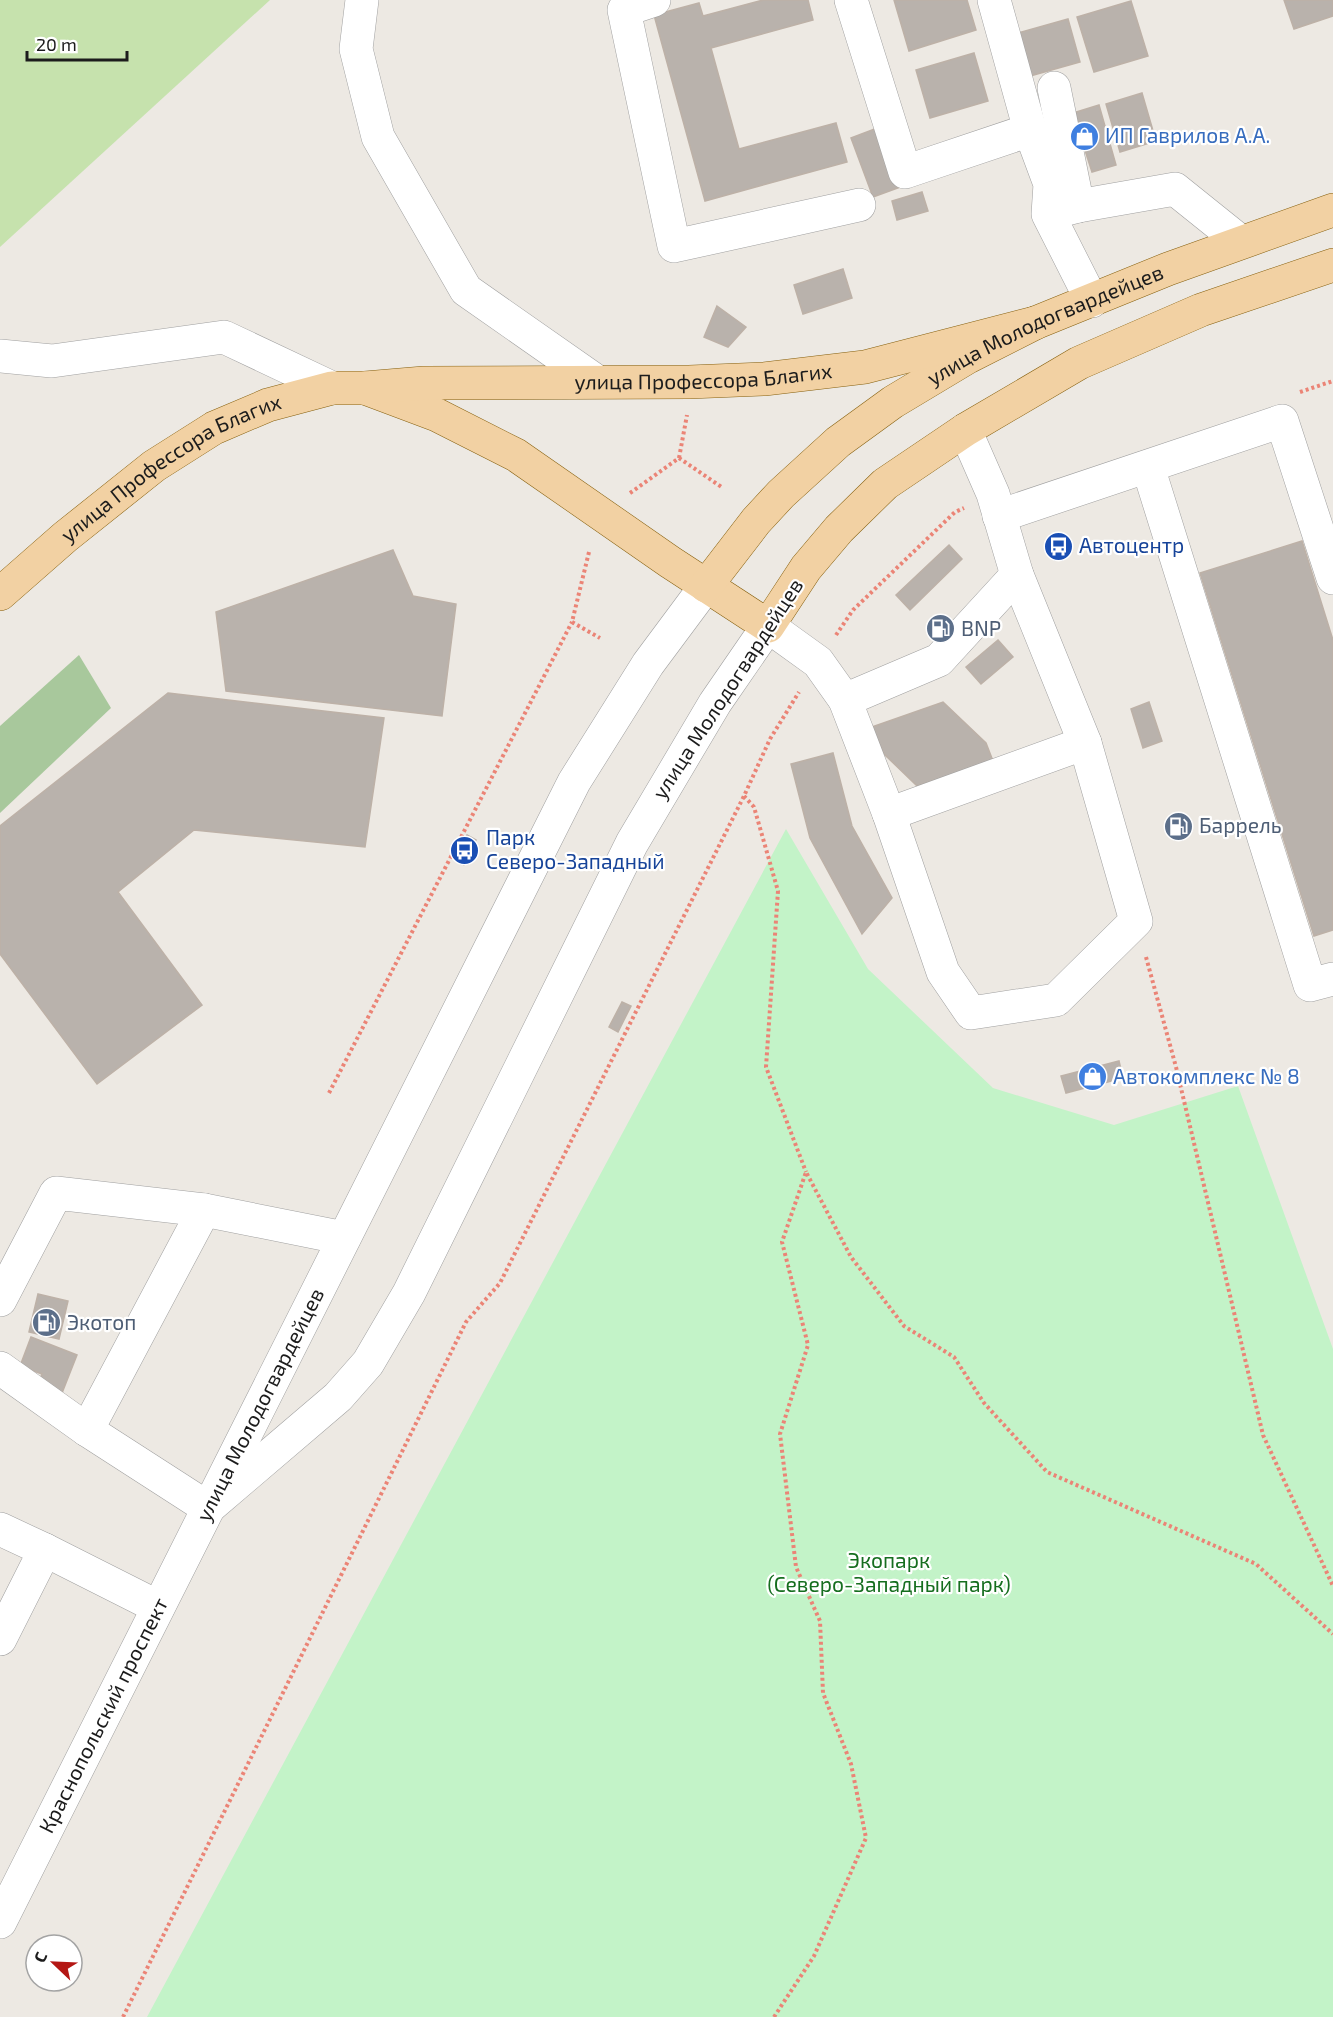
<svg xmlns="http://www.w3.org/2000/svg" width="1333" height="2017" font-family="'Exo 2',sans-serif">
<style>
.grass{fill:#c6e2ad}
.forest{fill:#a8c89c}
.park{fill:#c3f3c8}
.building{fill:#b9b2ac;stroke:#bdb1a7;stroke-width:1.5}
.lines{fill:none;stroke-linecap:round;stroke-linejoin:round}
.minor-casing{stroke:#a0a0a0;stroke-width:34}
.major-casing{stroke:#86600f;stroke-width:34}
.path{stroke:#eb8476;stroke-width:4;stroke-dasharray:3 3;stroke-linecap:butt}
.minor{stroke:#fff;stroke-width:33}
.major{stroke:#f2d1a3;stroke-width:33}
.labels{text-anchor:middle;stroke-width:4.5;stroke-linejoin:round;paint-order:stroke}
.shop-label{font-size:21px;fill:#366cbe;stroke:#fff;text-anchor:start}
.street-label{font-size:21px;fill:#1c1c1c;stroke:#fff}
.transit-label{font-size:21px;fill:#164399;stroke:#fff;text-anchor:start}
.service-label{font-size:21px;fill:#4e5e75;stroke:#fff;text-anchor:start}
.park-label{font-size:21px;fill:#166e1f;stroke:#fff}
</style>
<rect width="100%" height="100%" fill="#ede9e3"/>
<path class="grass" d="M0,0H270L0,247Z"/>
<path class="forest" d="M79,655L111,708L0,813V726Z"/>
<path class="park" d="M786,829L868,969L993,1088L1114,1125L1238,1086L1333,1349V2017H147Z"/>
<g class="building">
<path d="M763,0H808L813,20L711,48L739,149L836,123L847,162L705,201L654,15L699,3L703,16Z"/>
<path d="M894,0H967L976,30L909,51Z"/>
<path d="M1284,0H1333V16L1294,29Z"/>
<path d="M1131,1L1148,56L1094,72L1077,17Z"/>
<path d="M1068,19L1080,62L1030,76L1018,33Z"/>
<path d="M974,53L988,101L930,118L916,70Z"/>
<path d="M1142,93L1156,141L1120,152L1106,104Z"/>
<path d="M1099,105L1116,165L1092,172L1073,113Z"/>
<path d="M880,127L903,186L873,197L851,138Z"/>
<path d="M922,192L928,211L897,220L892,201Z"/>
<path d="M843,269L852,298L803,314L794,285Z"/>
<path d="M717,306L746,327L728,347L704,337Z"/>
<path d="M1302,541L1333,640V930L1314,936L1200,573Z"/>
<path d="M949,545L962,559L910,610L896,595Z"/>
<path d="M393,550L413,596L456,604L442,716L226,691L216,612Z"/>
<path d="M998,640L1013,657L981,684L966,667Z"/>
<path d="M168,693L384,718L365,847L194,830L118,892L202,1005L97,1084L0,954V826Z"/>
<path d="M943,702L986,743L993,761L917,786L884,754L872,727Z"/>
<path d="M1149,702L1162,741L1143,748L1131,709Z"/>
<path d="M833,753L852,826L892,898L862,934L810,838L791,764Z"/>
<path d="M467,835L476,840L464,865L455,860Z"/>
<path d="M622,1002L631,1006L618,1032L609,1027Z"/>
<path d="M1119,1061L1123,1078L1066,1093L1061,1076Z"/>
<path d="M38,1294L68,1301L59,1339L29,1332Z"/>
<path d="M31,1337L77,1355L62,1393L38,1383L42,1374L20,1366Z"/>
</g>
<g class="lines">
<defs>
<g id="minor">
<path d="M362,0L356,49L378,137L466,290L596,381"/>
<path d="M654,0L624,10L674,246L859,205"/>
<path d="M851,0L905,172L1030,130L1050,184L1048,214L1092,301"/>
<path d="M994,0L1030,130"/>
<path d="M1054,88L1078,206L1059,211"/>
<path d="M1078,206L1175,189L1241,242"/>
<path d="M0,356L52,361L224,337L332,388"/>
<path d="M1148,467L1310,985L1333,979"/>
<path d="M999,516L1282,421L1333,578"/>
<path d="M845,700L939,660L1017,575"/>
<path d="M889,814L1085,743"/>
<path d="M204,1210L87,1430L208,1508"/>
<path d="M0,1300L56,1193L204,1210L344,1238"/>
<path d="M0,1368L87,1430"/>
<path d="M208,1508L338,1397L368,1363L409,1293L632,843L715,703L768,626L818,662L845,700L889,814L943,972L971,1013L1056,1000L1136,921L1085,743L1017,575L993,494L965,430"/>
<path d="M0,1529L45,1550L0,1639"/>
<path d="M45,1550L158,1607"/>
<path id="s1" d="M0,1922L574,782L648,664L706,586"/>
</g>
<g id="major">
<path d="M365,388L437,415L516,455L670,562L768,626L806,568L839,529L885,484L965,430L1079,363L1201,310L1333,265"/>
<path id="s2" d="M706,586L756,521L781,494L838,442L893,402L968,357L1035,323L1168,269L1333,210"/>
<path id="s3" d="M0,594L65,537L154,466L214,428L268,405L332,388H365L424,383L689,382L764,379L865,367L1035,323"/>
</g>
</defs>
<use href="#minor" class="minor-casing"/>
<use href="#major" class="major-casing"/>
<g class="path">
<path d="M1300,392L1333,381"/>
<path d="M679,458L687,415"/>
<path d="M630,493L679,458L723,488"/>
<path d="M589,552L572,622L600,638"/>
<path d="M836,635L853,610L955,512L964,508"/>
<path d="M744,796L754,807L778,891L766,1067L806,1172"/>
<path d="M1146,957L1176,1067L1263,1435L1333,1586"/>
<path d="M329,1093L572,622"/>
<path d="M123,2017L466,1322L500,1283L744,796L770,739L799,692"/>
<path d="M774,2017L814,1956L866,1838L851,1764L823,1693L820,1621L796,1567L780,1434L808,1345L782,1242L806,1172L851,1257L904,1326L954,1357L984,1403L1047,1472L1256,1564L1333,1634"/>
</g>
<use href="#minor" class="minor"/>
<use href="#major" class="major"/>
</g>
<defs>
<symbol id="shop-disc" viewBox="-11 -11 22 22"><circle r="9.5" fill="#3f7fe0" stroke="#fff"/><path d="M-5-2.5h2.3a2.7 3.5 0 0 1 5.4 0H5L5.5 6h-11ZM-1.5-2.5h3a1.5 2.3 0 0 0-3 0Z" fill="#fff"/></symbol>
<symbol id="bus-disc" viewBox="-11 -11 22 22"><circle r="9.5" fill="#1a4fb4" stroke="#fff"/><path d="M-5-6H5V4H4V6H2V4H-2V6H-4V4H-5ZM-3.5-4V0h7V-4ZM-3.5 1.2v1.5H-2V1.2ZM2 1.2v1.5H3.5V1.2Z" fill="#fff"/></symbol>
<symbol id="fuel-disc" viewBox="-11 -11 22 22"><circle r="9.5" fill="#5c6f8a" stroke="#fff"/><path d="M-5.5-6h7V0h2V4h1.3V-2.5L3-4.5l.8-.8L6-3V5H2.5V1h-1V6h-7ZM-4.2-4.7v3.2H.2V-4.7Z" fill="#fff"/></symbol>
</defs>
<g fill-rule="evenodd">
<use href="#shop-disc" x="1068" y="120" width="33" height="33"/>
<use href="#bus-disc" x="1042" y="530" width="33" height="33"/>
<use href="#fuel-disc" x="924" y="612" width="33" height="33"/>
<use href="#fuel-disc" x="1162" y="810" width="33" height="33"/>
<use href="#bus-disc" x="448" y="834" width="33" height="33"/>
<use href="#shop-disc" x="1076" y="1060" width="33" height="33"/>
<use href="#fuel-disc" x="30" y="1306" width="33" height="33"/>
</g>
<g class="labels">
<g class="shop-label">
<text x="1105" y="143">ИП Гаврилов А.А.</text>
<text x="1113" y="1084">Автокомплекс № 8</text>
</g>
<g class="street-label">
<text dy="7" stroke="none"><textPath href="#s2" startOffset="435">улица Молодогвардейцев</textPath></text>
<text dy="7" stroke="none"><textPath href="#s3" startOffset="768">улица Профессора Благих</textPath></text>
<text dy="7" stroke="none"><textPath href="#s3" startOffset="214">улица Профессора Благих</textPath></text>
<text transform="translate(728 689) rotate(-57)" y="7">улица Молодогвардейцев</text>
<text dy="7" stroke="none"><textPath href="#s1" startOffset="579">улица Молодогвардейцев</textPath></text>
<text dy="7" stroke="none"><textPath href="#s1" startOffset="231">Краснопольский проспект</textPath></text>
</g>
<g class="transit-label">
<text x="1079" y="553">Автоцентр</text>
<text x="486" y="845">Парк<tspan x="486" dy="24">Северо-Западный</tspan></text>
</g>
<g class="service-label">
<text x="961" y="636">BNP</text>
<text x="1199" y="833">Баррель</text>
<text x="67" y="1330">Экотоп</text>
</g>
<g class="park-label">
<text x="889" y="1568">Экопарк<tspan x="889" dy="24">(Северо-Западный парк)</tspan></text>
</g>
</g>
<g transform="translate(54 1963) rotate(293)"><circle r="28" fill="#ffffff" stroke="#a4a4a4" stroke-width="1.5"/>
<path d="M0-4.5L10 22L0 15L-10 22Z" fill="#b41714"/>
<text y="-9" font-size="16" font-weight="bold" text-anchor="middle" fill="#1c1c1c">С</text>
</g>
<path d="M27 51v9h100v-9" fill="none" stroke="#1c1c1c" stroke-width="3"/>
<text x="36" y="51" font-size="18" fill="#1c1c1c" stroke="#ffffff" stroke-width="4.5" paint-order="stroke">20 m</text>
</svg>
